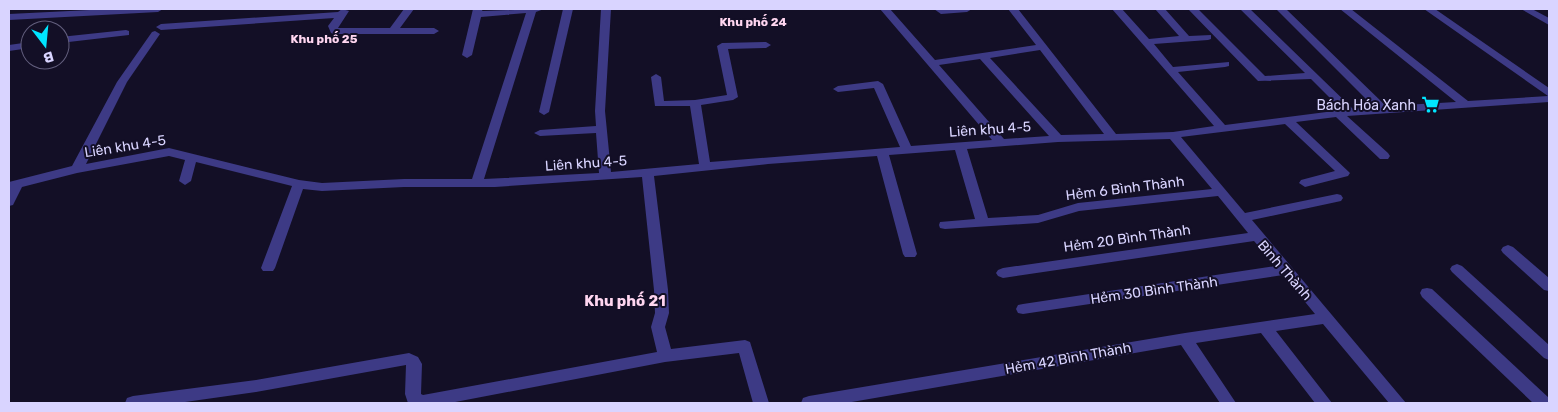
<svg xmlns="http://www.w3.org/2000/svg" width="1558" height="412" font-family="Rubik,sans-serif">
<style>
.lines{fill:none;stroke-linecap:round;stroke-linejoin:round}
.minor{fill:#3d3a85;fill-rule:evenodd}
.labels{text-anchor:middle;stroke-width:4;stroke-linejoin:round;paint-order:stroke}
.far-neighbourhood-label{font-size:12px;font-weight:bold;fill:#ffd6f0;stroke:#130f26}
.poi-label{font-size:14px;fill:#d9d4ff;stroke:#130f26;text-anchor:end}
.street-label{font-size:14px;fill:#d9d4ff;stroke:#130f26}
.neighbourhood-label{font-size:15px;font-weight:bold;fill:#ffd6f0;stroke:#130f26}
</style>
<rect width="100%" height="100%" fill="#130f26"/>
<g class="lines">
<g class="minor">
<path d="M110,9H163L158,12L9,20V14Z"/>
<path d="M342,9L349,11L338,28H390L404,9H414L400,28H434L439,31L434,34H334L331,33L328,26L334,18L161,30L156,27L161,24L338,12Z"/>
<path d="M473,9H483L482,11L544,9L536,12L484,179L599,173L596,133L540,136L534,133L540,130L596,126L595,111L601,9H611L605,111L611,172L699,164L690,106H655L651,77L656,74L661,77L664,101L695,100L727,95L717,46L722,43L766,42L771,45L766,48L728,49L738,97L733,100L701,105L710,162L900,147L874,88L838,92L833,89L838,86L878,81L883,84L911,146L992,140L880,9H890L935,60L1036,45L1008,9H1018L1116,134L1173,132L1214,126L1112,9H1122L1149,39L1179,36L1155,9H1165L1189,36L1211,35V39L1208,40L1154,44L1173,67L1229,62V66L1225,67L1178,72L1225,125L1342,110L1311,79L1258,81L1188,9H1198L1265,76L1305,73L1240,9H1250L1353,109L1374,107L1276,9H1286L1386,106L1456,102L1340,9H1351L1468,101L1548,96L1424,9H1435L1549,88V102L1347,116L1388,153L1390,156L1388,159H1380L1336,117L1296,122L1350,173L1348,176L1305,187L1299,183L1301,180L1335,171L1285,124L1181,137L1245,213L1337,194L1341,195L1343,198L1341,201L1252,220L1406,403H1389L1323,324L1276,331L1332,403H1315L1261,333L1196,343L1236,403H1220L1181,345L846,403H801L803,398L809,396L1185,333L1315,314L1283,275L1023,314L1018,313L1016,309L1018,305L1023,304L1276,266L1254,241L1003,278L998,276L996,273L998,270L1003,268L1248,233L1218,196L1079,211L1038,223L945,229L940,228L939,225L940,222L975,219L955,150L889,155L917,254L915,257H905L903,254L877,156L768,164L654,176L668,290L669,313L665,327L671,349L745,340L750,342L769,403H753L739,353L665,362L450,403H408L405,394L406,365L256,392L178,403H125L127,398L133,396L256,380L409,353L418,357L422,364L421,394L423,395L657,352L651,327L655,313L654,290L642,177L495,187H404L322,191L303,189L275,268L273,271H263L261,268L292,186L196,162L191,181L185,185L179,181L185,160L169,156L77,173L22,187L13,205L9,206V182L72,166L117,82L152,32L155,31L160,34L127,82L86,164L169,148L299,180L322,183L404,179H472L526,13L481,17L472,55L467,58L462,55ZM1040,50L1104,134L1061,135L990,58ZM980,59L1049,136L1004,139L939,65ZM1170,139L1212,189L1078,203L1038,215L988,218L967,149L1058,142Z"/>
<path d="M563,9H573L549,112L544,115L539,112Z"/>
<path d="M934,9H972L967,12L941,14Z"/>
<path d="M1521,9H1532L1549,18V25Z"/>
<path d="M126,30L129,31V35L60,43V37Z"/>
<path d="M30,42V48L9,51V45Z"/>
<path d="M1508,245L1513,247L1549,278V291L1544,290L1503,253L1501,250L1503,247Z"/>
<path d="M1457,264L1462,266L1549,345V360L1544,358L1452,272L1450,269L1452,266Z"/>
<path d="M1427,288L1432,289L1549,398V403H1533L1422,297L1420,293L1422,289Z"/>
</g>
</g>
<defs>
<symbol id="supermarket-bare" viewBox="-9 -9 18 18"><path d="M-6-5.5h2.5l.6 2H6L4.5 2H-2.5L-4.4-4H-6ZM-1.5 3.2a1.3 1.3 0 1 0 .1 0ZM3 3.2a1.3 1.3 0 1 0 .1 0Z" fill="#00e5ff" stroke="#130f26" stroke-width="2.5" paint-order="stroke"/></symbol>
</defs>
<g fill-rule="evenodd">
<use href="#supermarket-bare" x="1418" y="92" width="25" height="25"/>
</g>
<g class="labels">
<g class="far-neighbourhood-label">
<text x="753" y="26">Khu phố 24</text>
<text x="324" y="43">Khu phố 25</text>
</g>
<g class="poi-label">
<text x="1416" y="110">Bách Hóa Xanh</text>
</g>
<g class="street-label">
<text transform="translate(990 129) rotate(-4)" y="5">Liên khu 4-5</text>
<text transform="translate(125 146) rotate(-9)" y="5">Liên khu 4-5</text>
<text transform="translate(586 163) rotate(-4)" y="5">Liên khu 4-5</text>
<text transform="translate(1125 188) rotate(-7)" y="5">Hẻm 6 Bình Thành</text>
<text transform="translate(1127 238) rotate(-8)" y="5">Hẻm 20 Bình Thành</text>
<text transform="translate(1285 270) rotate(49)" y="5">Bình Thành</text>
<text transform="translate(1154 290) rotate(-8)" y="5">Hẻm 30 Bình Thành</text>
<text transform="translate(1068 358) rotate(-10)" y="5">Hẻm 42 Bình Thành</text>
</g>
<g class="neighbourhood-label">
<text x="625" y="306">Khu phố 21</text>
</g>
</g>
<rect width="1558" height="412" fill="none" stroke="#d9d4ff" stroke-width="20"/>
<g transform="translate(45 45) rotate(164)"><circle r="24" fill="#130f26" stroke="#625e7d"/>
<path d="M0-4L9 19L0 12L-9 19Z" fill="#00e5ff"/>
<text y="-8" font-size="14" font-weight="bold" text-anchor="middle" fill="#d9d4ff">B</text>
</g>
</svg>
